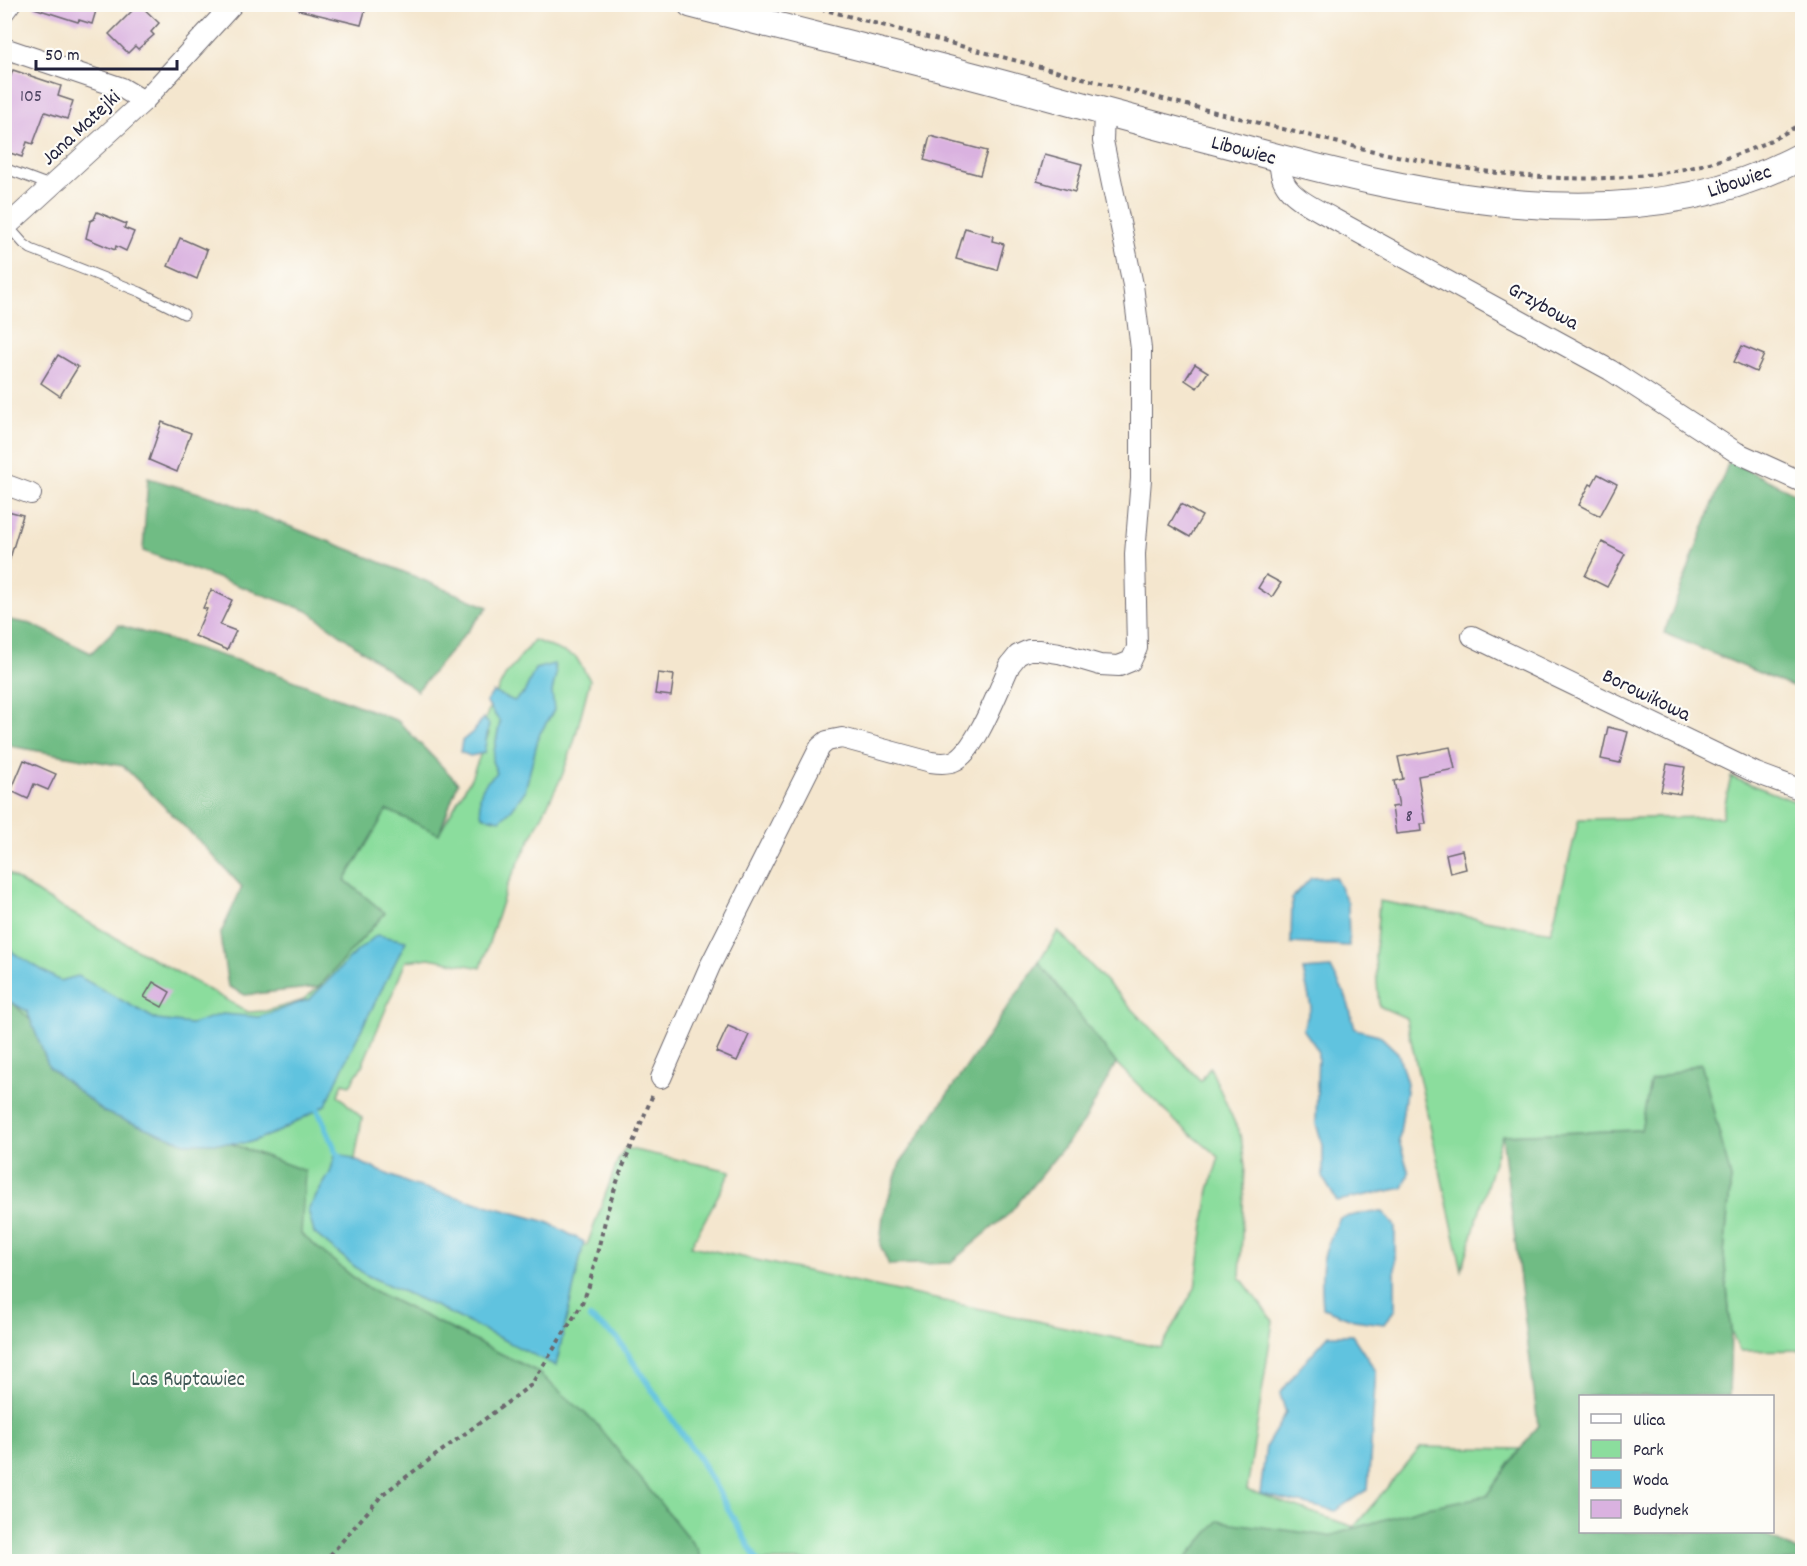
<svg xmlns="http://www.w3.org/2000/svg" width="1807" height="1566" font-family="Dekko,sans-serif">
<style>
.green{fill:#8bdd9d;stroke:#56806c;stroke-width:1.5}
.forest{fill:#70bc84;stroke:#496f60;stroke-width:1.5}
.water{fill:#61c3df;stroke:#42728d;stroke-width:1.5}
.lines{fill:none;stroke-linecap:round;stroke-linejoin:round}
.stream{stroke:#61c3df;stroke-width:6}
.building{fill:#dab2e0}
.lane-casing{stroke:#6c676e;stroke-width:11}
.street-casing{stroke:#6c676e;stroke-width:22}
.secondary-casing{stroke:#6c676e;stroke-width:29}
.path{stroke:#6c676e;stroke-width:4;stroke-dasharray:4.5 4.5;stroke-linecap:butt}
.lane{stroke:#fff;stroke-width:9}
.street{stroke:#fff;stroke-width:20}
.secondary{stroke:#fff;stroke-width:27}
.labels{text-anchor:middle;stroke-width:4.5;stroke-linejoin:round;paint-order:stroke}
.number-label{font-size:18px;fill:#504664}
.street-label{font-size:21px;fill:#22223b;stroke:#fdfcf7}
.park-label{font-size:21px;fill:#425a58;stroke:#fdfcf7}
</style>
<rect width="100%" height="100%" fill="#fdfcf7"/>
<filter id="ink" filterUnits="userSpaceOnUse"><feTurbulence type="fractalNoise" baseFrequency=".0167" numOctaves="2"/><feDisplacementMap in="SourceGraphic" scale="12" xChannelSelector="R" yChannelSelector="G"/><feConvolveMatrix kernelMatrix="1 2 1 2 8 2 1 2 1" color-interpolation-filters="sRGB"/></filter>
<filter id="wash" filterUnits="userSpaceOnUse"><feTurbulence type="fractalNoise" baseFrequency=".008" numOctaves="4" result="noise"/><feDisplacementMap in="SourceGraphic" scale="24" xChannelSelector="R" yChannelSelector="G"/><feGaussianBlur stdDeviation="1.35" result="paint"/><feColorMatrix in="noise" values="0 0 0 0 0 0 0 0 0 0 0 0 0 0 0 0 0 1.4 0 .05"/><feComposite in="paint" operator="in"/></filter>
<g filter="url(#wash)">
<rect width="100%" height="100%" fill="#f4e6ce"/>
<g class="green">
<path d="M534,640L576,657L590,680L574,742L562,776L507,886L481,968L429,958L406,961L362,1066L350,1085L343,1083L338,1095L362,1118L354,1165L565,1248L587,1245L618,1160L625,1148L731,1171L691,1246L1161,1348L1195,1288L1209,1190L1219,1157L1176,1122L1116,1063L1061,994L1039,962L1058,931L1201,1081L1210,1067L1241,1137L1245,1166L1240,1277L1273,1321L1247,1490L1354,1527L1421,1447L1517,1449L1542,1447L1580,1532L1237,1562L1193,1549L1185,1562L701,1561L698,1550L594,1422L536,1371L364,1286L300,1234L305,1171L111,1099L9,1000L5,999L4,871L47,899L248,1012L266,1011L301,1001L319,987L385,913L345,880L369,829L387,809L439,833L471,778L489,733L484,722L492,701L505,676Z"/>
<path d="M1731,777L1802,804V1350L1740,1351L1731,1331L1724,1254L1731,1178L1641,1130L1502,1135L1462,1270L1406,1018L1379,1006L1375,958L1379,901L1551,932L1579,819L1722,817Z"/>
</g>
<g class="forest">
<path d="M1729,461L1802,497V691L1664,633Z"/>
<path d="M148,478L216,498L351,550L488,607L417,691L308,611L143,551Z"/>
<path d="M4,619L31,624L91,653L119,625L259,667L398,721L458,783L439,834L387,810L345,880L385,913L319,987L245,995L228,986L220,935L242,887L207,849L123,766L5,745Z"/>
<path d="M1039,962L1116,1063L1084,1122L1010,1213L950,1263L889,1265L880,1245L883,1215L900,1163Z"/>
<path d="M4,999H9L111,1099L305,1171L301,1234L364,1286L536,1371L594,1421L698,1550L701,1561H5Z"/>
<path d="M1701,1063L1731,1178L1724,1254L1731,1331L1729,1396H1580V1532H1760L1802,1554V1561H1184L1218,1521L1329,1536L1422,1508L1486,1496L1538,1425L1502,1135L1641,1130L1650,1081Z"/>
</g>
<g class="water">
<path d="M554,664L556,674L552,692L554,710L539,735L525,791L512,809L500,820L482,816C477,795 480,786 497,773L492,761L500,722L486,702L493,692L514,701L524,693L535,669Z"/>
<path d="M483,718L489,724L484,753L470,756L460,752L462,741L474,731Z"/>
<path d="M1335,877L1348,903L1349,946L1291,943L1292,898L1311,878Z"/>
<path d="M5,935L12,952L60,981L78,976L157,1020L191,1024L222,1014L259,1017L310,999L357,951L377,935L406,941L348,1056L326,1105L280,1131L248,1143H185L104,1112L49,1067L27,1011L5,999Z"/>
<path d="M1331,968L1347,999L1355,1029L1379,1035L1398,1053L1407,1083L1399,1141L1409,1173L1403,1188L1337,1201L1323,1178V1145L1316,1124L1318,1050L1303,1029L1311,1007L1303,970Z"/>
<path d="M336,1152L410,1184L547,1222L584,1242L556,1366L437,1307L364,1274L314,1233L308,1210L330,1173Z"/>
<path d="M1383,1212L1395,1226V1309L1384,1324L1354,1320L1323,1308C1320,1267 1321,1254 1340,1218L1364,1213Z"/>
<path d="M1329,1335H1352L1376,1371L1368,1489L1335,1511L1260,1494L1266,1446L1286,1413L1280,1394L1300,1367Z"/>
</g>
<g class="lines">
<g class="stream">
<path d="M315,1103L336,1152L342,1158"/>
<path d="M590,1318L617,1338L702,1463L758,1562"/>
</g>
</g>
<g id="blocks">
<g class="building">
<path d="M35,4H98L92,24L79,20L78,22L34,8Z"/>
<path d="M139,4L159,23L151,32L154,35L138,49L135,46L128,53L109,34Z"/>
<path d="M300,4H367L361,25L299,10Z"/>
<path d="M13,70L61,86L58,96L73,101L67,119L45,112L33,144L27,142L22,157L4,151V94Z"/>
<path d="M930,136L987,151L980,175L924,160Z"/>
<path d="M1045,154L1082,164L1075,192L1037,181Z"/>
<path d="M97,212L126,224L124,228L134,232L126,251L116,246L115,250L86,238L90,221L94,219Z"/>
<path d="M965,228L993,236L992,241L1004,244L997,270L956,259Z"/>
<path d="M180,238L207,250L197,279L168,266Z"/>
<path d="M1742,346L1764,355L1756,372L1734,362Z"/>
<path d="M58,355L78,367L60,396L41,383Z"/>
<path d="M1195,364L1208,372L1197,388L1185,380Z"/>
<path d="M162,422L191,433L177,472L149,460Z"/>
<path d="M1598,474L1617,484L1600,516L1579,505L1590,484L1592,485Z"/>
<path d="M1181,504L1202,516L1190,537L1169,525Z"/>
<path d="M4,510L23,515L8,565L4,564Z"/>
<path d="M1602,542L1625,554L1607,587L1585,576Z"/>
<path d="M1266,575L1281,583L1272,597L1258,588Z"/>
<path d="M211,590L232,600L220,625L236,631L227,650L195,636L207,609L203,608Z"/>
<path d="M658,673L674,675L671,696L655,694Z"/>
<path d="M1608,727L1628,732L1620,763L1601,759Z"/>
<path d="M1450,747L1455,769L1418,776L1426,824H1421L1422,831L1396,834L1392,807L1399,806L1394,781L1403,779L1398,757Z"/>
<path d="M24,760L56,774L48,790L34,784L28,799L11,791Z"/>
<path d="M1667,764L1685,767L1680,794L1661,791Z"/>
<path d="M1462,850L1466,869L1450,873L1446,854Z"/>
<path d="M153,982L170,992L162,1007L144,997Z"/>
<path d="M728,1026L749,1035L737,1061L716,1052Z"/>
</g>
</g>
</g>
<g filter="url(#ink)">
<use href="#blocks" fill-opacity="0" stroke="#6c676e" stroke-width="1.5"/>
<g class="lines">
<defs>
<g id="lane">
<path d="M4,168L52,186"/>
<path d="M8,226L24,244L31,249L140,292L184,314"/>
</g>
<g id="street">
<path d="M4,12L10,4"/>
<path d="M4,48L122,88L144,101"/>
<path d="M1280,159C1277,194 1308,204 1334,219L1610,370L1736,452L1802,482"/>
<path d="M4,229L144,101L233,4"/>
<path d="M4,484L31,494"/>
<path d="M1472,636L1756,773L1802,790"/>
<path d="M661,1078L710,966L820,747L827,741L842,738L931,762C938,763 947,764 954,761C976,752 999,688 1010,665L1018,655L1029,650H1039L1059,653L1100,665L1119,666L1131,661L1137,648L1135,554L1141,479V349L1133,285L1103,141L1104,111"/>
</g>
<path id="secondary" d="M691,4C810,35 929,63 1047,96C1112,114 1177,131 1242,148C1418,196 1632,247 1802,156"/>
</defs>
<use href="#lane" class="lane-casing"/>
<use href="#street" class="street-casing"/>
<use href="#secondary" class="secondary-casing"/>
<g class="path">
<path d="M803,4C923,36 1043,68 1163,99C1215,112 1267,125 1319,138C1473,176 1659,212 1802,123"/>
<path d="M324,1562L383,1494L531,1385L582,1304L589,1286L608,1209L619,1176L654,1092"/>
</g>
<use href="#lane" class="lane"/>
<use href="#street" class="street"/>
<use href="#secondary" class="secondary"/>
</g>
</g>
<g class="labels">
<g class="number-label">
<text x="31" y="101">105</text>
<text x="1409" y="821">8</text>
</g>
<g class="street-label">
<text transform="translate(80 127) rotate(-43)" y="7">Jana Matejki</text>
<text transform="translate(1244 149) rotate(15)" y="7">Libowiec</text>
<text transform="translate(1739 180) rotate(-19)" y="7">Libowiec</text>
<text transform="translate(1544 305) rotate(29)" y="7">Grzybowa</text>
<text transform="translate(1647 694) rotate(26)" y="7">Borowikowa</text>
</g>
<g class="park-label">
<text x="188" y="1385">Las Ruptawiec</text>
</g>
</g>
<rect width="1807" height="1566" fill="none" stroke="#fdfcf7" stroke-width="24"/>
<rect x="1579" y="1395" width="195" height="138" fill="#fdfcf7" stroke="#a5a5ac" stroke-width="1.5"/>
<rect x="1591" y="1414" width="30" height="9" fill="#ffffff" stroke="#a5a5ac" stroke-width="1.5"/>
<text x="1633" y="1425" font-size="18" fill="#22223b">Ulica</text>
<rect x="1591" y="1440" width="30" height="18" fill="#8bdd9d" stroke="#a5a5ac" stroke-width="1.5"/>
<text x="1633" y="1455" font-size="18" fill="#22223b">Park</text>
<rect x="1591" y="1470" width="30" height="18" fill="#61c3df" stroke="#a5a5ac" stroke-width="1.5"/>
<text x="1633" y="1485" font-size="18" fill="#22223b">Woda</text>
<rect x="1591" y="1500" width="30" height="18" fill="#dab2e0" stroke="#a5a5ac" stroke-width="1.5"/>
<text x="1633" y="1515" font-size="18" fill="#22223b">Budynek</text>
<path d="M36 60v9h141v-9" fill="none" stroke="#22223b" stroke-width="3"/>
<text x="45" y="60" font-size="18" fill="#22223b" stroke="#fdfcf7" stroke-width="4.5" paint-order="stroke">50 m</text>
</svg>
